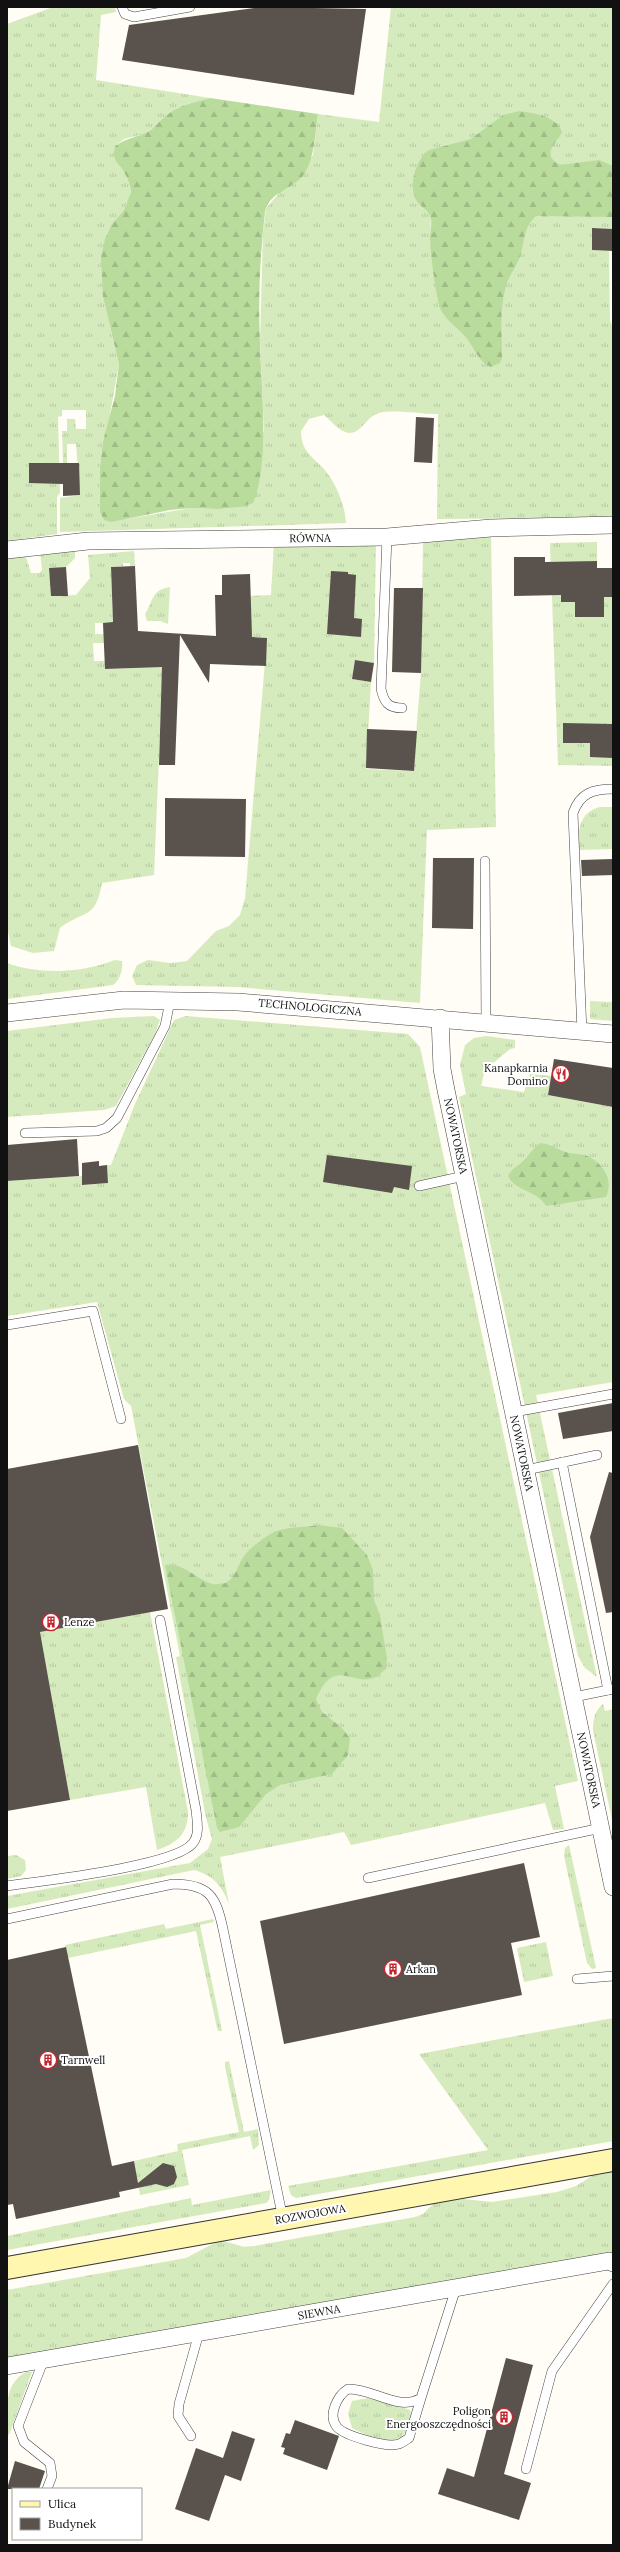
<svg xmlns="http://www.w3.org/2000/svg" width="620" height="2552" font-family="Lora,serif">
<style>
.grass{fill:url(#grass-tufts);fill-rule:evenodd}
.forest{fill:url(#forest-firs)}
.building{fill:#5a524d}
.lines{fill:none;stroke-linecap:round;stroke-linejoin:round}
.lane-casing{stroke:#444;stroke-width:10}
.street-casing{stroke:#444;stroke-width:18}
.secondary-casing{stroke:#333;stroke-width:24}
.lane{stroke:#fff;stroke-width:9}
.street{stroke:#fff;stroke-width:17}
.secondary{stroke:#fff6b0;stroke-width:22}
.labels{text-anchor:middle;stroke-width:4;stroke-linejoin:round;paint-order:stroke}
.street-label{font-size:11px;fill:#111;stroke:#fff}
.poi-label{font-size:11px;fill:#111;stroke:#fff;text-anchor:start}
</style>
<defs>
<pattern id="grass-tufts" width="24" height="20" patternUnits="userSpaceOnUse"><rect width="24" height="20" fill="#d5ebbd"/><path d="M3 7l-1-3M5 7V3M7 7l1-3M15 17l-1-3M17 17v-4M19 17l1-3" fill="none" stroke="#b6c8a1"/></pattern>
<pattern id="forest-firs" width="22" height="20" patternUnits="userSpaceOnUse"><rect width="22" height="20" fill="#b9dc9c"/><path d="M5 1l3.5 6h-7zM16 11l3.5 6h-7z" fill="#9ebc85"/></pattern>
</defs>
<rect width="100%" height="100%" fill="#fffdf5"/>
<g class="grass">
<path d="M53,7H115L116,12L101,15L96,80L210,98L188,104L144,134L124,139L115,146C111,164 119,161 125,174C128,180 130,186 131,193L124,210L111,225L105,239L103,297L119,364L108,425L103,441L100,468V512L126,519L191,508L217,509L264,431L260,341L263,233L266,208L313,155L318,114L379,122L391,7H613V229L592,228V250L609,251L610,321L613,327V518L437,519L438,414C421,414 394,409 379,413C363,417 359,444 338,428C333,424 329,419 324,415L309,419L301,431C301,451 312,456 324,469C336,483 345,505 346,523L60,532V498L80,495L76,444H67V463H63L62,431H67V419H75L76,429H86V410H62V416L58,417L60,493L57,497V534L7,541V24ZM438,209L435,278L430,237L431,218L427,210Z"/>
<path d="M491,535L496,827L427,830L420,1003L238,987L136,985L132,976L137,965L148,960L170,963L187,961L216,931L229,926L240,915L245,898L267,638L236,637L250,596L271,595L274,543H376L374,663L355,660L352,679L371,682L366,769L413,771L421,673L423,538Z"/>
<path d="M597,542V561H586V565L561,567V602H575V617H604V597H613V766L558,765L550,543Z"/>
<path d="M75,546V558L66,567L49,569L52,596L76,595L90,578L88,555L134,551L135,566H130V563H123V566L111,567L113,623H95V634H104V643H93L94,661H105L106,669L135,668L141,649L140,630L163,661L154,875L102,883C95,921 85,909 60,928L54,951L33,953L11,946L7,927V554H25L31,573H39L42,570L40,550Z"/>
<path d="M170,587L168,624L160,621H147L145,614C154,600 151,590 170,587Z"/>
<path d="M600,807H613V849L578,850C578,831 579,812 600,807Z"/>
<path d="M115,960L122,961C123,970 120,980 113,985L7,999V963C40,975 82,973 115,960Z"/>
<path d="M590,1001L613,1002V1021L590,1019Z"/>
<path d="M154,1016L160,1020L155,1034L116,1106L104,1110L7,1117V1031L112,1018Z"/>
<path d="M186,1016L408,1034L420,1047L578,1781L555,1786L564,1829L553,1830L545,1803L351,1845L344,1832L220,1857L229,1904C222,1886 213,1875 194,1870L7,1909V1896L190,1863L208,1849L212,1839L206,1818L176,1657L180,1656L131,1406L124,1399L97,1302L7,1316V1181L82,1176L83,1185L108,1183L107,1165H111L135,1104L174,1020Z"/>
<path d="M486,1036L515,1040V1048L510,1049L485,1070L481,1086L524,1092L530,1074L551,1076L548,1095L613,1107V1382L536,1395L597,1677L585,1668L578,1656L459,1097L466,1094L460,1065L465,1045L474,1038Z"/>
<path d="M150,1612L188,1812C188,1834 177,1843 157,1850L146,1787L70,1800L40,1632Z"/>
<path d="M603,1704L605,1711L613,1709V1824L593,1731C593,1721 594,1711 603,1704Z"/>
<path d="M569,1845L596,1968L592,1969L587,1963L564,1856L565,1848Z"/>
<path d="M16,1855L25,1860L26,1870L21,1876L7,1879V1856Z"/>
<path d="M213,1919L214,1922L200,1925L222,2031H218L217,2028L196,1931L68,1958L65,1945L164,1924L166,1929Z"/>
<path d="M546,1942L553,1976L524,1982L517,1948Z"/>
<path d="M613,2018V2141L296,2198L291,2195L288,2186L488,2150L419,2054Z"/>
<path d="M229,2061L244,2132L258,2129L259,2145L253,2150L250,2136L182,2150L189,2185L140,2195L134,2161L178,2151L177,2144L239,2132L225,2067V2062Z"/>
<path d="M613,2172V2258L7,2359V2290L186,2258L220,2240L244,2247L254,2246L415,2217L423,2214L434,2203L463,2199L492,2202L557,2192L576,2186L592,2176Z"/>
<path d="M271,2190L269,2200L266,2203L7,2250V2236L191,2198L192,2205Z"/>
<path d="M26,2372H32L9,2435L7,2434C7,2411 3,2384 26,2372Z"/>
<path d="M374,2397L410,2410C412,2416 410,2420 408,2425C401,2452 369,2437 352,2428L348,2414L352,2401Z"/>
</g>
<g class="forest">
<path d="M210,98L318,114C315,133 315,155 305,173C295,189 268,192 265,212C260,255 258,300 260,343C261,386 270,464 253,503L240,507L217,509L191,508L170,510L111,522L104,520L100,512V467L103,441L115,396L119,364L103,297L101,258L105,239L111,225L124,210L131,192C130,186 128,179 125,174C119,161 111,164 115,146C125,139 133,138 143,134C154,130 159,121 167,115C180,105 195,102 210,98Z"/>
<path d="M519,111C533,113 557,116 562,132C556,145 541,152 559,165L599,160L613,166V217L536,216C524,227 525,238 521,253C518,265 509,275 506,286C499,310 502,334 502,358L500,363L491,367C479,362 475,350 468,340C460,329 447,322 441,310C436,299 430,251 430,237C430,231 432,225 431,219C429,209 421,208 416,200C408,185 416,159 429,150L471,139L503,115Z"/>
<path d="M540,1143C551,1144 558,1150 569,1153C574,1154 580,1154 585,1155C601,1161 615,1179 606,1197L546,1206C537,1190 516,1192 508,1176C512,1168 517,1167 522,1162C528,1157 532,1149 540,1143Z"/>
<path d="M318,1525L342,1528L367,1555L373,1570L374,1600L380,1616L387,1658L386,1669C383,1671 379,1675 376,1677C352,1688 335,1655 316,1699L322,1712L342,1728L350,1738L348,1755L332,1774L280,1785L266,1794L239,1827L220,1832L217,1828L165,1565C187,1561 205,1591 225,1583C236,1579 237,1565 244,1556C249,1549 262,1539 270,1534C283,1526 303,1528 318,1525Z"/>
</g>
<g class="building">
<path d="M261,7L366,9L354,95L122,60L129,25Z"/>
<path d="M592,228L613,229V251L592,250Z"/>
<path d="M416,417L434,418L432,463L414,462Z"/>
<path d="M29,463H79L80,495L63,496V484L29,483Z"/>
<path d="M514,557H545V562L597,561V568H613V597H604V617H575V602H561V595L514,596Z"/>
<path d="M135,566L138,631L216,636L215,595H222V575L250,574L252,637L267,638L266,666L210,664L209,683L180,635L175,765H159L162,667L105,669L103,623L113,622L111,567Z"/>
<path d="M66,567L68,596H51L49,568Z"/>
<path d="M331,571L348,572V574L356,575L354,618L362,619L361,637L327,634Z"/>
<path d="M394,588H423L421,673L392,672Z"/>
<path d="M355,660L374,663L371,682L352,679Z"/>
<path d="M563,723L613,724V758L590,757V743H563Z"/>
<path d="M367,729L417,731L414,771L366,768Z"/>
<path d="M165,798L246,799L245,857L165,856Z"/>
<path d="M433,858H474L473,929L432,928Z"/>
<path d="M613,859V875L582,876L581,860Z"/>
<path d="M554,1059L613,1068V1107L548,1095Z"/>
<path d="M77,1139L79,1176L7,1181V1145Z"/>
<path d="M327,1155L412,1166L409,1190L394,1187L392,1193L323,1182Z"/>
<path d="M99,1161V1166L107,1165L108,1183L82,1185V1163Z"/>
<path d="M613,1403V1431L563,1439L558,1413Z"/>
<path d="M138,1445L168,1609L40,1632L70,1800L7,1811V1469Z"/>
<path d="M609,1472L613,1473V1612L606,1613L590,1537Z"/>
<path d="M524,1863L540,1937L511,1943L522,1995L284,2044L260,1921Z"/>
<path d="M66,1947L112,2166L134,2161L138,2183L163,2163L174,2166L177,2177L174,2184L167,2187L156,2184L119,2192L120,2197L16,2219L13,2204L7,2205V1960Z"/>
<path d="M506,2358L533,2365L504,2474L531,2483L519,2520L438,2494L447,2468L474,2477Z"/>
<path d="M295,2420L339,2436L327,2470L283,2454L285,2448L281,2447L286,2433L290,2434Z"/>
<path d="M232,2431L255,2439L241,2481L225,2475L209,2521L175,2509L196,2448L223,2458Z"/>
<path d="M15,2461L45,2471L39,2489H7Z"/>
</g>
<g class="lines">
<defs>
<g id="lane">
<path d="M122,7L125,14L134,17L190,7"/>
<path d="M387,537L381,689C384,702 388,708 402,708"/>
<path d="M485,861L486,1022"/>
<path d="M582,1032L573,813C580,793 593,789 613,789"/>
<path d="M25,1133L97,1131L106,1128L117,1118L165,1026L170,1001"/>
<path d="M419,1186L464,1176"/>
<path d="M7,1325L93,1311L121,1419"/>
<path d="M514,1412L613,1394"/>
<path d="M562,1462L608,1690"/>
<path d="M526,1470L597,1455"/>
<path d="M574,1697L613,1689"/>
<path d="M368,1878L601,1828"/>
<path d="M7,1886C41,1881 176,1866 193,1843C200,1834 197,1821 196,1810L160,1620"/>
<path d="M7,1919L173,1884C209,1884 216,1896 223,1929L283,2219"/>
<path d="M577,1979L613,1976"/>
<path d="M44,2359L18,2426L24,2442L50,2463L52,2476L47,2489"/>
<path d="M421,2398L409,2438C406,2440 402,2443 399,2444C387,2448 345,2436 337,2427C327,2415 338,2395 348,2389C373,2388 398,2412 421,2398L456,2288"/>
<path d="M191,2436L178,2416L179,2404L199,2333"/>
<path d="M526,2469L552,2371L613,2284"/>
</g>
<g id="street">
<path d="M7,550L88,541L387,537L491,528L613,525"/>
<path d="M7,1013L124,1000L238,1002L613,1034"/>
<path d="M440,1018L442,1069L446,1090L613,1887"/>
<path d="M7,2366L609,2261L613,2263"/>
</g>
<path id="secondary" d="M7,2268L613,2160"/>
</defs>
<use href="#lane" class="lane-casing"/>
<use href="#street" class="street-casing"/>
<use href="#secondary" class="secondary-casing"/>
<use href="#lane" class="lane"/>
<use href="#street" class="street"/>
<use href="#secondary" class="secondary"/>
</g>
<defs>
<symbol id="restaurant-ring" viewBox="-11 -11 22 22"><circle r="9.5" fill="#fff" stroke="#c4262e" stroke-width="1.5"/><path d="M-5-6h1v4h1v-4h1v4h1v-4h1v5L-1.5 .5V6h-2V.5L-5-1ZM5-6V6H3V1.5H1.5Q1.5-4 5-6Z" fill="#c4262e"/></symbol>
<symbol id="building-ring" viewBox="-11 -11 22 22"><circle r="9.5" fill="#fff" stroke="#c4262e" stroke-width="1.5"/><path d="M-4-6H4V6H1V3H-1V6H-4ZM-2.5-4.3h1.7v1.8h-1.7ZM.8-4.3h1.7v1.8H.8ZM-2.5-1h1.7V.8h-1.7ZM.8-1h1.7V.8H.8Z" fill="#c4262e"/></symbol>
</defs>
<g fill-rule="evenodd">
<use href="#restaurant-ring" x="551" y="1064" width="20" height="20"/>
<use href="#building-ring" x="41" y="1612" width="20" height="20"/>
<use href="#building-ring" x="383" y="1959" width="20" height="20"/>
<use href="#building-ring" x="38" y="2050" width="20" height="20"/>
<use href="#building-ring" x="494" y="2407" width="20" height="20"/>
</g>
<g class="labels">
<g class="street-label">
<text transform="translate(310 538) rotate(-1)" y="4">RÓWNA</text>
<text transform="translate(310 1007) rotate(5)" y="4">TECHNOLOGICZNA</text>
<text transform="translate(456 1136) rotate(78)" y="4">NOWATORSKA</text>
<text transform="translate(522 1453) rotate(78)" y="4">NOWATORSKA</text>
<text transform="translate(589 1770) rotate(78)" y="4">NOWATORSKA</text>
<text transform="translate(310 2214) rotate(-10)" y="4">ROZWOJOWA</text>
<text transform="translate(319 2312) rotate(-10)" y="4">SIEWNA</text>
</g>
<g class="poi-label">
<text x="548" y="1072" text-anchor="end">Kanapkarnia<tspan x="548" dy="13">Domino</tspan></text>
<text x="64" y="1626">Lenze</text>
<text x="406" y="1973">Arkan</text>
<text x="61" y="2064">Tarnwell</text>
<text x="491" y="2415" text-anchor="end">Poligon<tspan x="491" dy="13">Energooszczędności</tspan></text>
</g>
</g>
<rect width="620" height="2552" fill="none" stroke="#111111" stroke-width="16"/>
<rect x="12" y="2488" width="130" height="52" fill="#ffffff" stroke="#a0a0a0"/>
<rect x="20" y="2501" width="20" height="6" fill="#fff6b0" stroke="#a0a0a0"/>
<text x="48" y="2508" font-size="12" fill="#111111">Ulica</text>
<rect x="20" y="2518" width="20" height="12" fill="#5a524d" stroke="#a0a0a0"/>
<text x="48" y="2528" font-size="12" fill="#111111">Budynek</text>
</svg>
